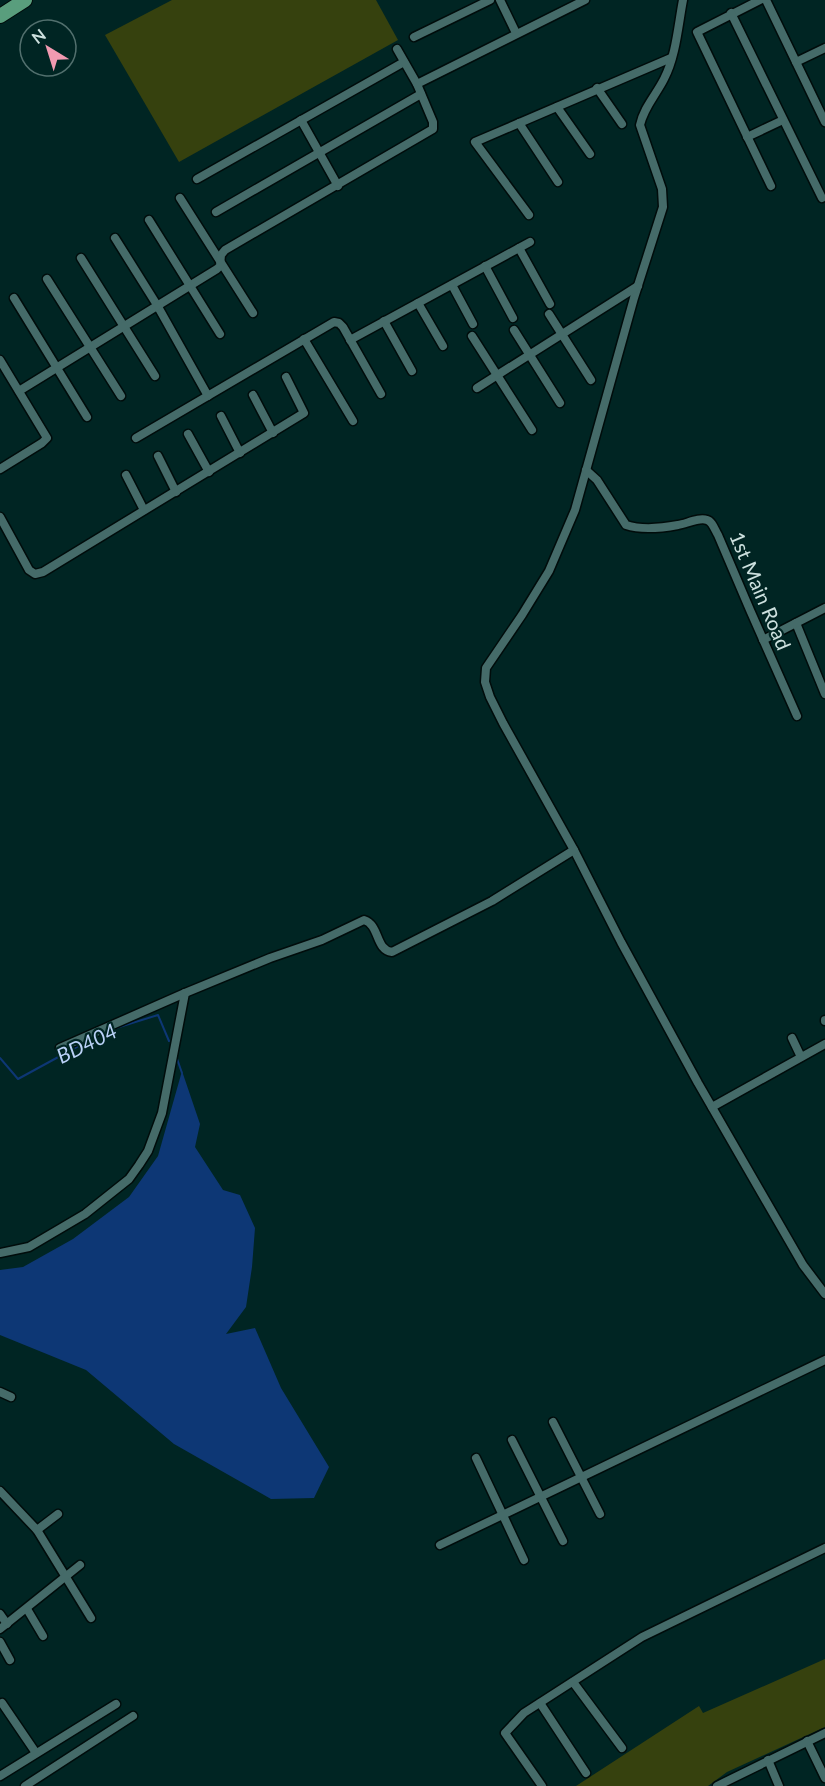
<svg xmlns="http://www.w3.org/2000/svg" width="825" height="1786" font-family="Lato,sans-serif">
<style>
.green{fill:#36410e}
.water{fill:#0d3775}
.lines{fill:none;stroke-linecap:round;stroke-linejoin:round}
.stream{stroke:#0d3775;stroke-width:2}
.minor-casing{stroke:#000c0b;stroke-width:11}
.primary-casing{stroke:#000c0b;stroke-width:16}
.minor{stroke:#456b69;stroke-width:8}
.primary{stroke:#599e7d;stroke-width:14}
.labels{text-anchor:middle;stroke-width:4.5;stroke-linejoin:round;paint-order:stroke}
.street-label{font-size:20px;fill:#cde1df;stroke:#002523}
.water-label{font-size:21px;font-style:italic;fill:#bad2f7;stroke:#002523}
</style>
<rect width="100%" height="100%" fill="#002523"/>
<g class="green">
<path d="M172,0H376L398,40L179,162L105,35Z"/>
<path d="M825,1659V1727L727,1772L708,1786H576L699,1706L703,1713Z"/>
</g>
<path class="water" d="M182,1071L200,1124L195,1147L223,1190L240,1195L255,1228L252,1267L246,1307L226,1334L255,1328L281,1388L329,1467L314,1498L271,1499L174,1444L86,1370L0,1335V1270L23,1267L73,1239L129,1197L158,1156Z"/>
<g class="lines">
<g class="stream">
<path d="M116,1028L158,1015L169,1041"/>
<path d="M176,1056L182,1073"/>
<path d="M0,1058L18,1079L95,1037"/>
</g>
<defs>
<g id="minor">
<path d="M500,0L516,33"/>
<path d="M683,0C678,26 676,56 664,79C656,95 644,107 640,125L662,189L663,207L634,298L575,510L549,571L522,615L486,668L485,682L490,697L503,723L574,850L621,942L698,1083L803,1265L825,1294"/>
<path d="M760,0L697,32L771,186"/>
<path d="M766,0L825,122"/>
<path d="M731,13L822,198"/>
<path d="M414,37L490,0"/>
<path d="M796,62L825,48"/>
<path d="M417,84L585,0"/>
<path d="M597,88L622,124"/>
<path d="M557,107L590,154"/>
<path d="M301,120L338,186"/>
<path d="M519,123L558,182"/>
<path d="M747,137L783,120"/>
<path d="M197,179L404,62"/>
<path d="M180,198L253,313"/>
<path d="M216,212L421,94"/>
<path d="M529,215L475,142L671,58"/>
<path d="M149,220L220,334"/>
<path d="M115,238L157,305L208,396"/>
<path d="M519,248L550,304"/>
<path d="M81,258L155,376"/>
<path d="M485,266L513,318"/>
<path d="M47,279L121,396"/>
<path d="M452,285L473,324"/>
<path d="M14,298L87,417"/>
<path d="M418,303L443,346"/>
<path d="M549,314L591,380"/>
<path d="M384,321L412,371"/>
<path d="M514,330L560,403"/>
<path d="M472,336L532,430"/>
<path d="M304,339L353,421"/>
<path d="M350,340L530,242"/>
<path d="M0,360L47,438L42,443L0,469"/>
<path d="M477,388L638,286"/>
<path d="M19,391L217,269L220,266L221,255L225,250L433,129V122L417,84L397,49"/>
<path d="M253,395L273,433"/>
<path d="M221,416L240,453"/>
<path d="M188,434L209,472"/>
<path d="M136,438L334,322L339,323L343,327L381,394"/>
<path d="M158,456L176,492"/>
<path d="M586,470L597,480L626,525C641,530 662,528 678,525C686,524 699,517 707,520C712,521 715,530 718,535L750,610L797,716"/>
<path d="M126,475L144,510"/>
<path d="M0,517L29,570L35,574L43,572L304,413L286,377"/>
<path d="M796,623L825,694"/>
<path d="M763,640L825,608"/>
<path d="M825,1020V1021"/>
<path d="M792,1038L801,1057"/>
<path d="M60,1048L185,993L270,958L322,940L364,920C380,925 375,950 392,952L492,901L574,850"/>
<path d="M712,1107L825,1044"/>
<path d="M0,1253L29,1247L85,1214L129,1179L139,1165L148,1151L162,1113L185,993"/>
<path d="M0,1392L11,1397"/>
<path d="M553,1422L600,1514"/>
<path d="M512,1440L563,1541"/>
<path d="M476,1458L524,1560"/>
<path d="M0,1491L37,1530L91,1618"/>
<path d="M37,1530L58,1514"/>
<path d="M440,1545L825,1360"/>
<path d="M27,1609L43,1636"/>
<path d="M0,1614L7,1624"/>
<path d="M0,1629L80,1565"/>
<path d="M0,1642L10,1660"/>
<path d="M573,1682L622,1748"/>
<path d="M2,1703L36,1753"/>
<path d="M540,1703L586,1773"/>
<path d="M807,1741L825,1778"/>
<path d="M768,1760L779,1786"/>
<path d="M0,1776L116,1704"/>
<path d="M25,1786L133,1716"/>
<path d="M542,1786L505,1733L524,1713L642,1637L825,1548"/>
<path d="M717,1786L825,1733"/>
</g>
<path id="primary" d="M0,16L25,0"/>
</defs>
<use href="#minor" class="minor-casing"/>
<use href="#primary" class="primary-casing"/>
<use href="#minor" class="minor"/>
<use href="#primary" class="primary"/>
</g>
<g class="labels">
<g class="street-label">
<text transform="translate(760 591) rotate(67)" y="7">1st Main Road</text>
</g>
<g class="water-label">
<text transform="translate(87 1044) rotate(-26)" y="7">BD404</text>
</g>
</g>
<g transform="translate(48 48) rotate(322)"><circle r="28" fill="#002523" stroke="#52706e" stroke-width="1.5"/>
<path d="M0-4.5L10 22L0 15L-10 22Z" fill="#f19ab1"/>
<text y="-9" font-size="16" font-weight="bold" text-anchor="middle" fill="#cde1df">N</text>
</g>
</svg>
